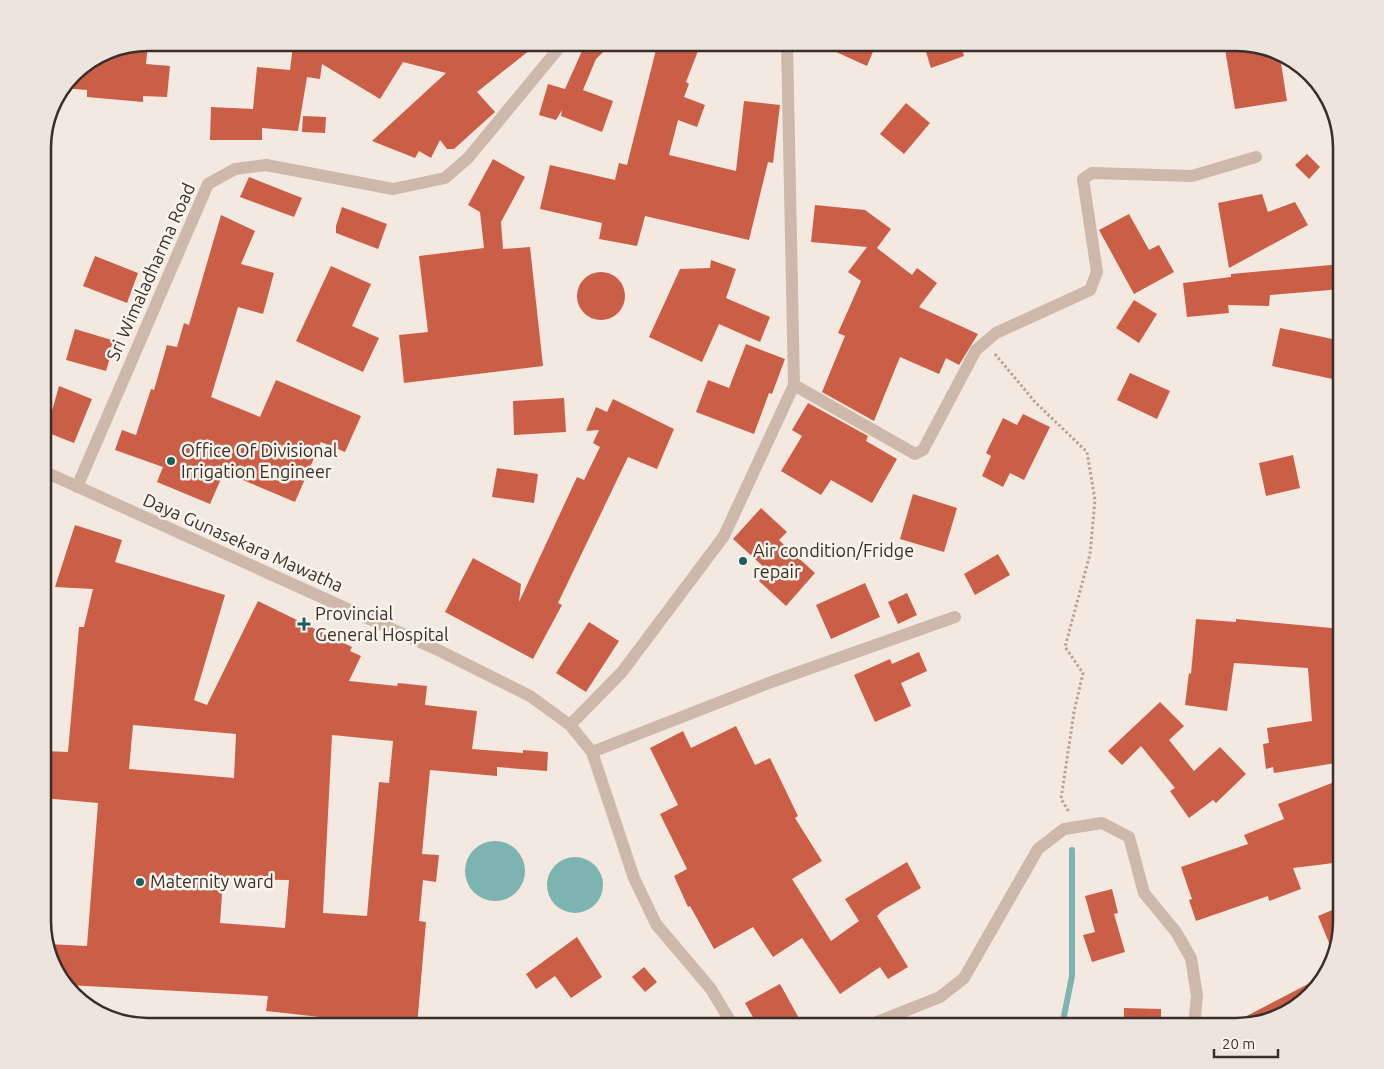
<svg xmlns="http://www.w3.org/2000/svg" width="1384" height="1069" font-family="Ubuntu,sans-serif">
<style>
.water{fill:#7db3b1}
.lines{fill:none;stroke-linecap:round;stroke-linejoin:round}
.stream{stroke:#7db3b1;stroke-width:6}
.building{fill:#cb5e47;fill-rule:evenodd}
.path{stroke:#b9a295;stroke-width:3;stroke-dasharray:2.5 2.5;stroke-linecap:butt}
.minor{stroke:#cdb8ab;stroke-width:12}
.poi-dot{fill:#1d5f5f;stroke:#fbf4ed;stroke-width:2}
.labels{text-anchor:middle;stroke-width:5;stroke-linejoin:round;paint-order:stroke}
.street-label{font-size:18px;fill:#3b2e2a;stroke:#fbf4ed}
.poi-label{font-size:18px;fill:#3b2e2a;stroke:#fbf4ed;text-anchor:start}
.rim{fill:none;stroke:#3b2e2a;stroke-width:2.5}
</style>
<rect width="100%" height="100%" fill="#f4e9e0"/>
<g class="water">
<circle cx="495" cy="871" r="30"/>
<circle cx="575" cy="885" r="28"/>
</g>
<g class="lines">
<path class="stream" d="M1062,1026L1072,976V850"/>
</g>
<g class="building">
<path d="M286,42L340,46V42H406L423,47L431,42H540L477,92L495,112L454,149H447L440,140L431,158L419,151L415,158L372,141L446,73L403,62L380,99L322,64L320,79L307,77L298,131L262,128V140H210L211,107L253,109L257,67L290,70L293,46Z"/>
<path d="M586,42H613L596,59L583,90L613,101L602,132L561,116L562,110L556,120L539,115L548,84L565,89Z"/>
<path d="M658,42H678L698,51L686,82L689,84L684,97L705,105L697,127L678,120L669,155L736,171L744,101L780,105L773,163L768,162L749,240L645,216L637,246L599,239L602,223L540,209L550,165L615,180L619,163L627,165Z"/>
<path d="M814,42H877L867,66Z"/>
<path d="M931,42H960L964,56L931,68L926,52L933,50Z"/>
<path d="M148,43L146,64L170,66L167,97L143,96V102L87,97V90L63,88L78,69L108,50Z"/>
<path d="M1246,46L1280,57L1287,101L1235,109L1225,49Z"/>
<path d="M906,103L930,123L904,154L880,134Z"/>
<path d="M303,116L326,117L325,133L302,132Z"/>
<path d="M1307,154L1320,167L1309,179L1295,165Z"/>
<path d="M493,159L525,177L501,222L503,249L530,247L543,366L404,383L399,335L428,332L419,256L484,248L480,212L468,205Z"/>
<path d="M249,177L302,198L294,217L240,197Z"/>
<path d="M1262,194L1268,212L1295,202L1308,225L1229,268L1218,203Z"/>
<path d="M815,205L865,210L891,229L877,248L912,275L917,268L937,283L919,307L978,334L959,365L946,358L939,374L900,357L874,421L822,392L845,336L838,333L861,281L848,272L867,247L811,242Z"/>
<path d="M342,207L387,224L378,249L336,233V226Z"/>
<path d="M1129,214L1149,250L1159,245L1174,272L1134,294L1099,230Z"/>
<path d="M221,215L255,231L241,264L274,273L263,314L238,307L211,397L260,417L276,380L361,416L345,452L321,442L295,502L224,472L210,504L157,482L163,467L115,450L122,430L136,435L151,389L154,390L167,345L177,347L184,323L189,325Z"/>
<path d="M95,256L138,273L127,303L83,286Z"/>
<path d="M711,260L736,269L726,298L770,317L760,342L719,324L702,362L649,337L680,269L710,268Z"/>
<path d="M1342,264V289L1270,295L1269,306L1228,305L1229,313L1187,317L1183,283L1231,277V274Z"/>
<path d="M331,266L371,284L352,326L379,338L363,372L296,341Z"/>
<circle cx="601" cy="296" r="24"/>
<path d="M1134,300L1157,314L1139,343L1116,328Z"/>
<path d="M1280,328L1342,341V381L1272,366Z"/>
<path d="M75,329L115,341L106,371L66,360Z"/>
<path d="M746,344L785,359L772,394L769,393L754,434L696,412L708,380L729,388Z"/>
<path d="M1130,373L1170,391L1157,419L1117,400Z"/>
<path d="M59,386L92,399L74,443L46,432Z"/>
<path d="M564,398L566,432L514,435L513,401Z"/>
<path d="M613,399L674,429L657,469L628,457L558,603L562,605L533,659L445,612L473,558L521,584L519,602L577,477L584,480L600,447L593,443L599,430L586,431L596,407L607,412Z"/>
<path d="M808,403L868,436L866,441L897,459L872,503L831,480L821,495L781,471L802,436L792,430Z"/>
<path d="M1023,414L1050,427L1024,480L1010,473L1003,487L982,476L991,456L986,453L1003,418L1017,425Z"/>
<path d="M1293,455L1300,488L1266,496L1259,463Z"/>
<path d="M497,468L538,474L534,503L492,497Z"/>
<path d="M913,494L957,508L944,552L900,539Z"/>
<path d="M761,508L787,532L779,540L815,573L786,606L759,581L768,571L733,539Z"/>
<path d="M75,525L122,540L115,562L225,595L194,700L207,705L258,601L352,647L350,651L361,656L349,681L397,686L398,683L427,686L425,705L477,711L472,749L523,753V750L548,752L547,771L497,767V776L430,770L422,854L439,855L436,882L423,880L419,921L426,922L417,1026H329V1018L266,1011L268,996L68,985L54,968L47,944L87,946L98,803L43,798L45,751L68,752L79,627H84L93,589L55,587ZM133,725L236,734L234,778L129,769ZM332,735L393,741L389,783L379,782L367,916L323,913ZM223,879L289,880L285,928L220,923Z"/>
<path d="M998,554L1010,575L975,595L964,574Z"/>
<path d="M865,583L880,617L831,639L816,605Z"/>
<path d="M907,593L917,615L898,624L888,602Z"/>
<path d="M1196,619L1236,622V619L1342,629V762L1274,773L1273,767L1266,769L1263,744L1269,743L1267,728L1312,721L1308,668L1234,663L1227,711L1185,705L1189,673L1191,674Z"/>
<path d="M589,622L619,641L586,692L556,673Z"/>
<path d="M919,652L927,671L901,683L911,706L875,722L854,675L890,659L892,664Z"/>
<path d="M1160,702L1184,726L1169,740L1194,771L1220,747L1246,774L1216,803L1213,800L1189,818L1170,791L1175,788L1141,746L1122,765L1108,751Z"/>
<path d="M736,726L755,765L770,758L798,816L795,818L822,861L792,879L831,941L859,921L845,899L907,862L921,888L883,910L877,916L908,967L888,979L880,967L840,994L802,938L773,957L753,927L714,949L690,906L688,907L674,876L687,869L660,814L678,805L650,748L683,731L691,748Z"/>
<path d="M1342,779V862L1293,868L1301,889L1269,901L1268,896L1196,921L1189,900L1192,899L1181,867L1248,844L1244,835L1284,819L1278,804Z"/>
<path d="M1112,889L1118,913L1114,914L1125,952L1092,962L1083,935L1095,932L1085,896Z"/>
<path d="M1342,906V921L1332,950L1318,916Z"/>
<path d="M577,937L602,977L571,998L555,976L536,989L526,974Z"/>
<path d="M644,967L657,982L645,992L632,977Z"/>
<path d="M1312,982L1316,988L1282,1016L1241,1025L1239,1020Z"/>
<path d="M780,984L800,1020L788,1026H758L745,1003Z"/>
<path d="M1124,1008L1161,1009V1026H1124Z"/>
</g>
<g class="lines">
<path class="path" d="M995,354L1035,402L1087,452L1095,500L1090,554L1065,647L1083,673L1074,712L1061,799L1069,812"/>
<g class="minor">
<path d="M794,385L915,454L923,450L976,350L996,333L1090,290L1097,272L1083,179L1092,173L1192,176L1256,157"/>
<path d="M43,471L438,650L530,696L570,725L592,752L634,878L656,924L711,989L733,1026"/>
<path d="M77,487L208,184L235,169L266,165L393,189L445,178L468,158L559,48L561,43"/>
<path d="M570,725L622,672L724,536L794,385L787,43"/>
<path d="M592,752L774,681L955,617"/>
<path d="M867,1026L940,997L964,978L1038,849L1064,829L1102,823L1129,837L1144,893L1176,932L1191,958L1197,996L1194,1026"/>
</g>
</g>
<g class="poi-dot">
<circle cx="171" cy="461" r="5"/>
<circle cx="743" cy="561" r="5"/>
<path d="M301.5 616.5h5v5h5v5h-5v5h-5v-5h-5v-5h5z"/>
<circle cx="140" cy="882" r="5"/>
</g>
<g class="labels">
<g class="street-label">
<text transform="translate(151 272) rotate(-66)" y="6">Sri Wimaladharma Road</text>
<text transform="translate(243 543) rotate(24)" y="6">Daya Gunasekara Mawatha</text>
</g>
<g class="poi-label">
<text x="181" y="457">Office Of Divisional<tspan x="181" dy="21">Irrigation Engineer</tspan></text>
<text x="753" y="557">Air condition/Fridge<tspan x="753" dy="21">repair</tspan></text>
<text x="315" y="620">Provincial<tspan x="315" dy="21">General Hospital</tspan></text>
<text x="150" y="888">Maternity ward</text>
</g>
</g>
<path d="M0 0H1384V1069H0ZM148 51H1236A97 97 0 0 1 1333 148V921A97 97 0 0 1 1236 1018H148A97 97 0 0 1 51 921V148A97 97 0 0 1 148 51Z" fill="#ece4dd" fill-rule="evenodd"/>
<path class="rim" d="M148 51H1236A97 97 0 0 1 1333 148V921A97 97 0 0 1 1236 1018H148A97 97 0 0 1 51 921V148A97 97 0 0 1 148 51Z"/>
<path d="M1214 1049v8h64v-8" fill="none" stroke="#3b2e2a" stroke-width="2.5"/>
<text x="1222" y="1049" font-size="15" fill="#3b2e2a" stroke="#fbf4ed" stroke-width="4" paint-order="stroke">20 m</text>
</svg>
